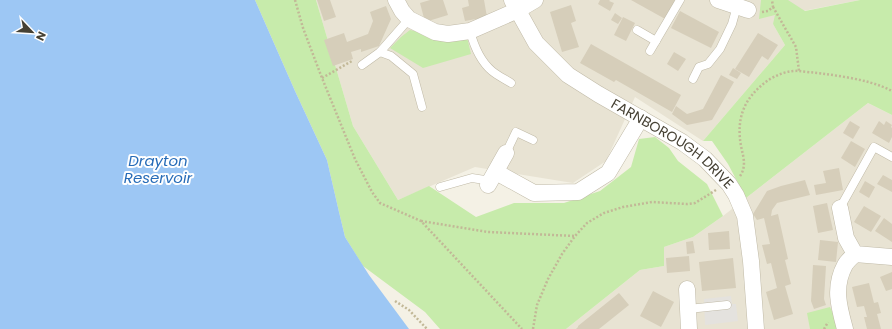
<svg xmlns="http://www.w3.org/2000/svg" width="892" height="329" font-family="Poppins,sans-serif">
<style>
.residential{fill:#e8e3d3}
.green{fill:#c7ebab}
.parking{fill:#e4e2de}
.water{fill:#9dc7f4}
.building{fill:#d6ceba}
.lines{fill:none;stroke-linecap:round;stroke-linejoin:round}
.lane-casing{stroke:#c0baa7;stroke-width:9}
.street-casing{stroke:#c0baa7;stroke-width:17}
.path{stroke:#c2b897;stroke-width:2.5;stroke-dasharray:2 2;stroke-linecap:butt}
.lane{stroke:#fff;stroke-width:8}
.street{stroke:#fff;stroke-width:16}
.labels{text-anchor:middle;stroke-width:4;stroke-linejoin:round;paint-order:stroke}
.street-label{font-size:14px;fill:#464134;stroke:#fff}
.water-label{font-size:15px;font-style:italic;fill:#276cb8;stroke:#fff}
</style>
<rect width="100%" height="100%" fill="#f4f1e5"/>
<g class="residential">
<path d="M316,0H860L798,12L773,24L785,45L703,141L635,97L606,161L573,183L475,167L398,200L353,126Z"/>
<path d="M868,103L892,115V329H566L640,270L664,266V247L693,237L723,216Z"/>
</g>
<g class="green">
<path d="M255,0H316L353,126L398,200L429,186L476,217L514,203H564L600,191L631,167L639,139L655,137L669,148L678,161L707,184L723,216L693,237L664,247V266L640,270L566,329H440L425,312L363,266L345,237L339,212L327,160L295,91Z"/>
<path d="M761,0H788L805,11L860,0H892V115L868,103L746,198L728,164L712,141H703L785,45L773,24L775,15L759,19Z"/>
<path d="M410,30L423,33L467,37L471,54L423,68L390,48L401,37Z"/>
<path d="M830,307L840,329H810L807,313Z"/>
</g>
<path class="parking" d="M731,296L732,304H736L738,321L705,325L704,299Z"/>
<path class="water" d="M0,0H255L295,91L327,160L339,212L345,237L369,275L409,329H0Z"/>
<g class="building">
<path d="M317,0H330L336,17L324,21Z"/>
<path d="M430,0H443L448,15L425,22L420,3Z"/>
<path d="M468,0H484L487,17L465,21L462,8L469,6Z"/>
<path d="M600,0H610L609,1L614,3L610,11L598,4Z"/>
<path d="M631,0H674L677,2L667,20Z"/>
<path d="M571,5L576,21L571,23L579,47L562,52L550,12Z"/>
<path d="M386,6L391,19L379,46L361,52V49L351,52L353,59L333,66L324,40L344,33L347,42L368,34L373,21L370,12Z"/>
<path d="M680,11L719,32L711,48L671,28Z"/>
<path d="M615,13L622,18L618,24L611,20Z"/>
<path d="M623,17L635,23L626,41L614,35Z"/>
<path d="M758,33L778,45L768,60L762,56L749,77L735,69Z"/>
<path d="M591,44L681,95L672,112L616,80L614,82L580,63Z"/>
<path d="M674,52L686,59L678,71L667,64Z"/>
<path d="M733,68L741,73L737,79L729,75Z"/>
<path d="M721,75L734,82L712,120L687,125L672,114L676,106L687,114L703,109Z"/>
<path d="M850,121L860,127L853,139L843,133Z"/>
<path d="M879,121L884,125L886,121L892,125L891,127L892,128V137L889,143L872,133Z"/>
<path d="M851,141L865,149L855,167L841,158Z"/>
<path d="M839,168L843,190L816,195L814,185L826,183L823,171Z"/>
<path d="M883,175L892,180V192L877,184Z"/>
<path d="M805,180L810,195L777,203L772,210L771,216L778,214L788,259L785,260L791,284L785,286L793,314L774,320L766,292L777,288L771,263L767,264L762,245L770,244L764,218L757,220L753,214L767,191L781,186Z"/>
<path d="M865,181L875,187L869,198L859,192Z"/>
<path d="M827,203L833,230L818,233L813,206Z"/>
<path d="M864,206L881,216L871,232L854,222Z"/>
<path d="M884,218L892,224V242L875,231Z"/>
<path d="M729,231L730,249L709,250L708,233Z"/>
<path d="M820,240L838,242L836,262L818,260Z"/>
<path d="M693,241L695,253L687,254L686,242Z"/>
<path d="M689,256L690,271L667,273L666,258Z"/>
<path d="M733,258L736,288L702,291L699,262Z"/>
<path d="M813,265L826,266L824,299L826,305L814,309L811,301Z"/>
<path d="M892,272V289L886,291L880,277Z"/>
<path d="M869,283L874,303L878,302L881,313L877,314L881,329H867L864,317H867L864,306L857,307L852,287Z"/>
<path d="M653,291L674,302L661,327L640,316Z"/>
<path d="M619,293L629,305L599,329H576L578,327V326Z"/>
</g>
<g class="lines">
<defs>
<g id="lane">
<path d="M637,30L656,41"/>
<path d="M470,31C474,46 480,61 492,71C498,76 505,79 511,83"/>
<path d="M650,51L680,0"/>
<path d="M380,52L391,56L413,74L422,107"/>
<path d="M362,65L380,52L409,19"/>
<path d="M693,79L699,67L708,64L720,49L732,24L737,6"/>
<path d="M506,153L516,132L533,140"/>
<path d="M440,187L472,178L491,181"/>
<path d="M840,208L874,147L892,157"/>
<path d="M688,309L727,305"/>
</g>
<g id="street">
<path d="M396,0L402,11L409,19L435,32L448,34L470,31L518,10L535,0"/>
<path id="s1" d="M512,0L536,43L568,75L598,94L682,142L705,159L729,184L736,195L745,216L751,261L756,329"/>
<path d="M718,0L748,10"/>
<path d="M496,172L534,193L578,192L608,173L641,118"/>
<path d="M488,185L506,153"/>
<path d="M840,208L846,238L855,254L892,257"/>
<path d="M687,289L689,329"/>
<path d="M845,329C839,307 833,287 845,265C847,261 852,257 855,254"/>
</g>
</defs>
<use href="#lane" class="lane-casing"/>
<use href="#street" class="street-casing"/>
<g class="path">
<path d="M295,0L303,28L322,78L355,159L372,192L380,203L421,221L522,329"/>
<path d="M773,7L796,47L799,71"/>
<path d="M762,12L768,11L773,7L772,0"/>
<path d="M322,78L352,61"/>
<path d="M740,176C747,166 743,156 741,146C736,118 744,98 767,81C776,75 788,70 799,71C826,74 868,78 892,91"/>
<path d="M421,221L488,232L575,236"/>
<path d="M395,301L409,310L427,329"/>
<path d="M533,329L537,305L548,279L562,254L575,236L587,223L604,213L623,207L652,202L687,204L695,203L716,190"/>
<path d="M824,329L828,322"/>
</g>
<use href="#lane" class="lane"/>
<use href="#street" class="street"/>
</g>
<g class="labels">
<g class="street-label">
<text dy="5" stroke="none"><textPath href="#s1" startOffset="220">FARNBOROUGH DRIVE</textPath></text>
</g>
<g class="water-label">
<text x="158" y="166">Drayton<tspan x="158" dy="17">Reservoir</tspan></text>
</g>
</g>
<g transform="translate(32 32) rotate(115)" stroke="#ffffff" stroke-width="3" paint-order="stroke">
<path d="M0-3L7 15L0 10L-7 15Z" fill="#464134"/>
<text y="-6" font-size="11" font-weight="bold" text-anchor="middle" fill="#464134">N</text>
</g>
</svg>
